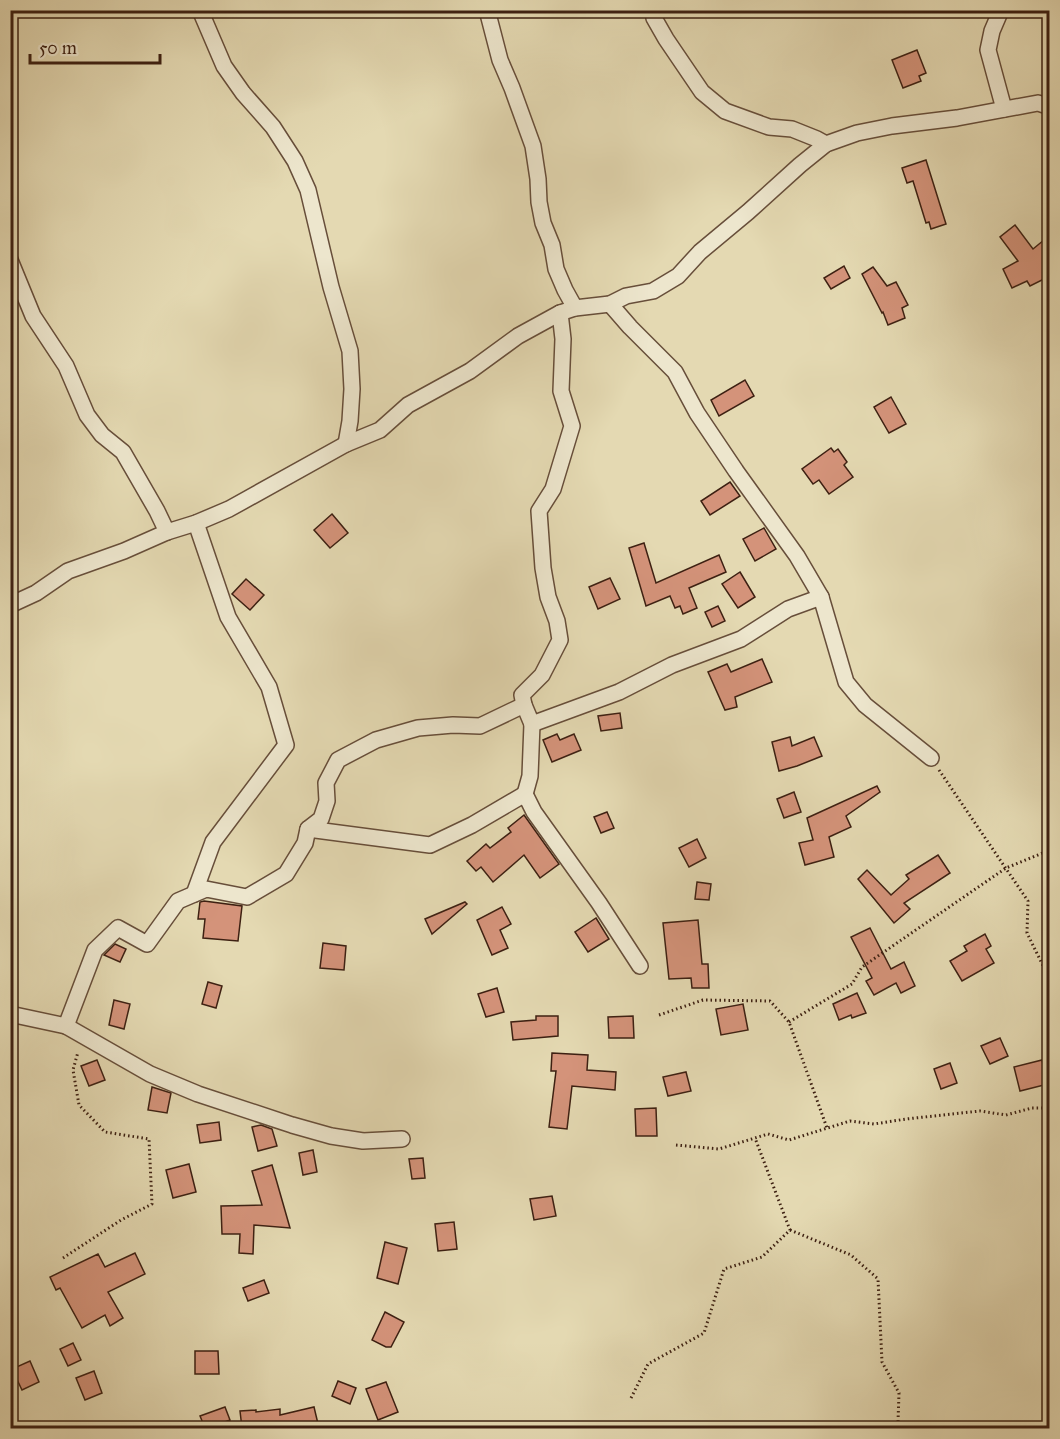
<svg xmlns="http://www.w3.org/2000/svg" width="1060" height="1439" font-family="'IM FELL Great Primer',serif">
<style>
.building{fill:#d4937a;stroke:#3d2012;stroke-width:1.5}
.lines{fill:none;stroke-linecap:round;stroke-linejoin:round}
.minor-casing{stroke:#674e3a;stroke-width:18}
.path{stroke:#3d2012;stroke-width:3;stroke-dasharray:1.5 3;stroke-linecap:butt}
.minor{stroke:#ede6cd;stroke-width:15}
</style>
<rect width="100%" height="100%" fill="#e4d9b2"/>
<filter id="stains"><feTurbulence type="fractalNoise" baseFrequency=".00333" numOctaves="4"/><feColorMatrix values="0 0 0 0 .2 0 0 0 0 .09 0 0 0 0 .02 0 0 0 .5 -.17"/></filter>
<radialGradient id="worn" r=".72"><stop offset=".6" stop-color="#630" stop-opacity="0"/><stop offset="1" stop-color="#630" stop-opacity=".3"/></radialGradient>
<g class="building">
<path d="M917,50L926,73L919,76L921,81L903,88L892,60Z"/>
<path d="M926,160L946,224L931,229L929,222L926,223L913,181L907,183L902,168Z"/>
<path d="M1015,225L1033,249L1050,235V276L1030,286L1027,281L1012,288L1003,269L1018,261L1000,237Z"/>
<path d="M844,266L850,278L831,289L824,278Z"/>
<path d="M873,267L887,286L896,282L908,305L902,308L905,318L888,325L883,312L882,313L862,274Z"/>
<path d="M745,380L754,396L719,416L711,400Z"/>
<path d="M891,397L906,424L889,433L874,407Z"/>
<path d="M831,448L834,452L838,449L847,462L844,465L853,477L829,494L819,480L813,484L802,469Z"/>
<path d="M730,482L740,496L710,515L701,501Z"/>
<path d="M332,514L348,533L330,548L314,530Z"/>
<path d="M764,528L776,549L755,561L743,539Z"/>
<path d="M644,543L656,583L719,555L726,572L689,588L697,608L683,614L680,606L675,608L670,596L646,606L629,548Z"/>
<path d="M740,572L755,597L738,608L722,584Z"/>
<path d="M610,578L620,599L598,609L589,587Z"/>
<path d="M246,579L264,595L250,610L232,594Z"/>
<path d="M718,606L725,621L712,627L705,612Z"/>
<path d="M762,659L772,682L735,697L737,707L725,710L708,672L727,664L731,672Z"/>
<path d="M620,713L622,728L601,731L598,716Z"/>
<path d="M557,734L560,740L574,734L581,750L552,762L543,740Z"/>
<path d="M790,737L792,746L814,737L822,756L797,766L779,771L772,742Z"/>
<path d="M877,786L880,792L846,816L851,827L829,837L834,857L805,865L799,843L813,840L807,818Z"/>
<path d="M794,792L801,812L784,818L777,799Z"/>
<path d="M607,812L614,828L601,833L594,817Z"/>
<path d="M524,815L559,864L540,878L524,855L493,882L481,867L476,871L467,861L486,844L490,848L511,832L508,828Z"/>
<path d="M697,839L706,858L689,867L679,848Z"/>
<path d="M938,855L950,873L904,903L910,909L894,923L858,879L867,870L891,895L909,879L906,875Z"/>
<path d="M697,882L711,884L709,900L695,899Z"/>
<path d="M204,901L242,906L238,941L203,938L205,919H198L200,902Z"/>
<path d="M465,902L467,904L432,934L425,919Z"/>
<path d="M502,907L511,924L500,930L508,948L492,955L477,920Z"/>
<path d="M596,918L609,939L588,952L575,932Z"/>
<path d="M698,920L702,964H708L709,988H692L691,978L669,979L663,923Z"/>
<path d="M870,928L891,969L904,962L915,986L901,993L896,983L874,995L866,981L872,978L851,937Z"/>
<path d="M985,934L991,946L986,949L994,963L962,981L950,961L967,951L964,946Z"/>
<path d="M323,943L346,946L344,970L320,968Z"/>
<path d="M115,944L126,949L120,962L104,955Z"/>
<path d="M208,982L222,986L216,1008L202,1004Z"/>
<path d="M497,988L504,1012L486,1017L478,994Z"/>
<path d="M857,993L866,1013L852,1018L851,1015L839,1020L833,1004Z"/>
<path d="M114,1000L130,1004L124,1029L109,1025Z"/>
<path d="M743,1004L748,1030L721,1035L716,1009Z"/>
<path d="M536,1016H558V1036L513,1040L511,1022L536,1020Z"/>
<path d="M633,1016L634,1038H609L608,1017Z"/>
<path d="M1000,1038L1008,1056L990,1064L981,1046Z"/>
<path d="M552,1053L588,1055L587,1070L616,1072L615,1090L572,1086L567,1129L549,1127L556,1071H551Z"/>
<path d="M97,1060L105,1080L89,1086L81,1066Z"/>
<path d="M1042,1060L1048,1084L1020,1091L1014,1067Z"/>
<path d="M950,1063L957,1083L941,1089L934,1069Z"/>
<path d="M686,1072L691,1091L668,1096L663,1077Z"/>
<path d="M152,1087L171,1093L167,1113L148,1110Z"/>
<path d="M656,1108L657,1136H636L635,1109Z"/>
<path d="M219,1122L221,1140L200,1143L197,1125Z"/>
<path d="M261,1125L272,1129L277,1146L258,1151L252,1127Z"/>
<path d="M313,1150L317,1172L303,1175L299,1153Z"/>
<path d="M423,1158L425,1178L412,1179L409,1159Z"/>
<path d="M189,1164L196,1192L173,1198L166,1170Z"/>
<path d="M272,1165L290,1228L254,1225L253,1254L239,1253L240,1234H222L221,1206L262,1205L252,1171Z"/>
<path d="M552,1196L556,1216L534,1220L530,1199Z"/>
<path d="M454,1222L457,1249L438,1251L435,1224Z"/>
<path d="M385,1242L407,1248L398,1284L377,1278Z"/>
<path d="M135,1253L145,1274L108,1292L123,1318L110,1326L105,1315L82,1328L60,1288L56,1290L50,1277L98,1254L105,1267Z"/>
<path d="M264,1280L269,1293L248,1301L243,1288Z"/>
<path d="M385,1312L404,1322L391,1347H386L372,1340Z"/>
<path d="M73,1343L81,1360L68,1366L60,1349Z"/>
<path d="M195,1351H218L219,1374H195Z"/>
<path d="M30,1361L39,1382L22,1390L12,1369Z"/>
<path d="M94,1371L102,1393L85,1400L76,1378Z"/>
<path d="M338,1381L356,1388L350,1404L332,1396Z"/>
<path d="M386,1382L398,1412L378,1420L366,1389Z"/>
<path d="M225,1407L230,1420L209,1428H205L200,1416Z"/>
<path d="M314,1407L319,1428H242L240,1411L256,1410V1412L280,1409V1415Z"/>
</g>
<g class="lines">
<defs>
<g id="minor">
<path d="M200,10L224,66L243,93L273,127L295,161L308,190L331,287L350,351L352,389L350,421L346,444"/>
<path d="M487,10L500,60L512,88L533,146L538,179L539,202L543,223L552,245L556,269L565,290L575,308"/>
<path d="M653,10L654,18L666,39L702,92L725,111L769,127L792,129L817,139L826,144"/>
<path d="M1001,10L992,31L988,50L1004,109"/>
<path d="M10,260L33,316L66,366L87,415L102,435L123,452L157,511L167,532"/>
<path d="M610,304L630,327L675,372L697,413L736,471L797,556L821,597L846,682L865,705L931,758"/>
<path d="M560,313L563,339L561,391L572,426L553,489L539,511L543,568L548,597L557,621L560,640L542,675L522,695L524,705L532,724L619,692L672,665L741,639L788,609L821,597"/>
<path d="M10,605L36,593L68,571L124,551L167,532L196,523L229,509L346,444L380,430L408,405L470,371L518,336L560,313L575,308L610,304L626,296L653,291L678,276L700,252L748,212L800,165L826,144L857,133L892,126L957,118L1038,103L1050,107"/>
<path d="M525,794L530,776L532,724"/>
<path d="M308,829L430,845L472,825L525,794L534,812L599,903L640,966"/>
<path d="M194,894L213,842L286,745L269,687L228,617L196,523"/>
<path d="M10,1014L66,1026L150,1074L198,1094L292,1125L331,1136L363,1141L402,1139"/>
<path d="M66,1026L95,950L118,928L147,944L178,901L206,889L247,897L286,874L305,843L308,829L321,819L327,801L326,783L338,760L376,740L418,728L453,725L480,726L524,705"/>
</g>
</defs>
<use href="#minor" class="minor-casing"/>
<g class="path">
<path d="M939,770L1028,901L1027,933L1050,980"/>
<path d="M659,1015L703,1000L770,1001L789,1022L827,1128"/>
<path d="M789,1022L852,984L862,967L1006,868L1050,850"/>
<path d="M676,1145L719,1149L768,1134L789,1140L850,1121L874,1124L906,1119L980,1111L1006,1115L1032,1108H1050"/>
<path d="M790,1230L851,1255L878,1279L882,1362L899,1393L898,1422L882,1428"/>
<path d="M63,1258L121,1220L152,1204L149,1139L105,1132L79,1105L73,1070L78,1052"/>
<path d="M631,1398L648,1364L704,1333L724,1269L762,1257L790,1230L755,1138"/>
</g>
<use href="#minor" class="minor"/>
</g>
<rect width="1060" height="1439" fill="none" stroke="#e4d9b2" stroke-width="36"/>
<rect x="12" y="12" width="1036" height="1415" fill="none" stroke="#3d2012" stroke-width="3"/>
<rect x="18" y="18" width="1024" height="1403" fill="none" stroke="#3d2012" stroke-width="1.5"/>
<path d="M30 54v9h130v-9" fill="none" stroke="#3d2012" stroke-width="3"/>
<text x="39" y="54" font-size="18" fill="#3d2012" stroke="#ede6cd" stroke-width="4.5" paint-order="stroke">50 m</text>
<rect width="100%" height="100%" filter="url(#stains)"/>
<rect width="100%" height="100%" fill="url(#worn)"/>
</svg>
